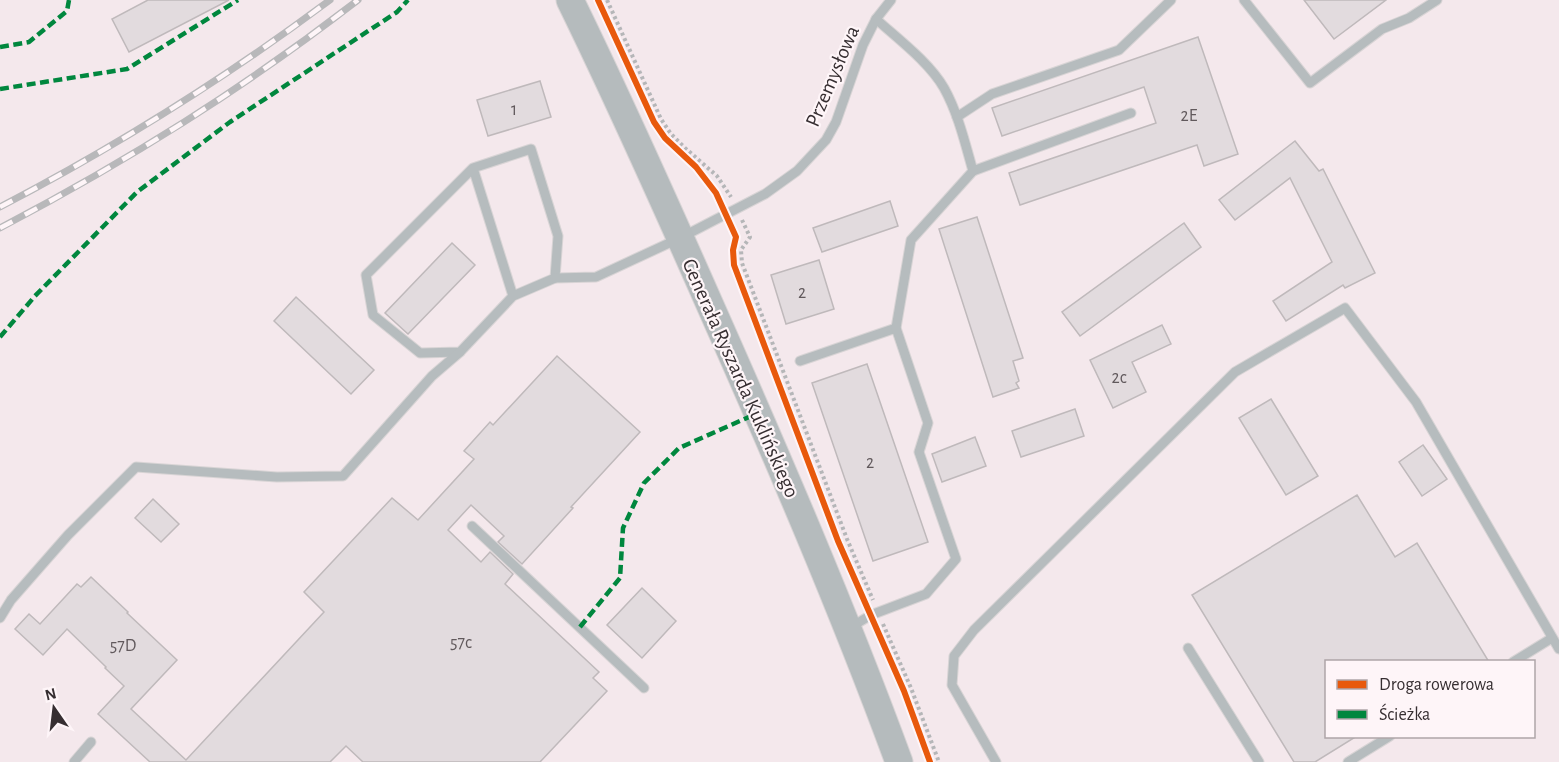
<svg xmlns="http://www.w3.org/2000/svg" width="1559" height="762" font-family="'Alegreya Sans',sans-serif">
<style>
.built{fill:#f4e8ec;fill-rule:evenodd}
.building{fill:#e2dbde;stroke:#bfb9bb;stroke-width:1.5}
.lines{fill:none;stroke-linecap:round;stroke-linejoin:round}
.service-casing{stroke:#d8d4d5;stroke-width:11}
.secondary-casing{stroke:#d8d4d5;stroke-width:29}
.path{stroke:#b5b6b8;stroke-width:4;stroke-dasharray:3 3;stroke-linecap:butt}
.service{stroke:#b6bcbe;stroke-width:9}
.secondary{stroke:#b5bbbd;stroke-width:27}
.rail-casing{stroke:#b8b8ba;stroke-width:7}
.rail{stroke:#fef5f8;stroke-width:4.5;stroke-dasharray:14;stroke-linecap:butt}
.quiet{stroke:#00873e;stroke-width:4.5;stroke-dasharray:9 4.5;stroke-linecap:butt}
.cycleway-casing{stroke:#fef5f8;stroke-width:10}
.cycleway{stroke:#e8590c;stroke-width:6}
.labels{text-anchor:middle;stroke-width:4.5;stroke-linejoin:round;paint-order:stroke}
.number-label{font-size:18px;fill:#61595c}
.street-label{font-size:21px;fill:#362e31;stroke:#fef5f8}
</style>
<rect width="100%" height="100%" fill="#fcf7f9"/>
<path class="built" d="M0,0H1559V762H0ZM1326,662H1534V736H1326Z"/>
<g class="building">
<path d="M148,0H229L129,52L112,19Z"/>
<path d="M1304,0H1386L1334,39Z"/>
<path d="M1198,37L1238,154L1204,166L1197,145L1020,205L1009,173L1156,123L1144,87L1002,136L992,108Z"/>
<path d="M540,81L551,117L488,136L477,100Z"/>
<path d="M1295,141L1319,171L1323,169L1375,273L1345,288L1343,285L1286,321L1273,301L1332,262L1290,178L1235,220L1219,200Z"/>
<path d="M890,201L898,226L822,252L813,228Z"/>
<path d="M977,217L1023,358L1013,361L1019,381L1016,383L1019,388L993,397L939,229Z"/>
<path d="M1184,223L1201,247L1080,336L1062,312Z"/>
<path d="M452,243L475,265L408,334L385,313Z"/>
<path d="M819,260L834,309L786,324L771,275Z"/>
<path d="M296,297L374,370L351,394L274,321Z"/>
<path d="M1162,325L1171,344L1132,362L1146,392L1113,408L1090,360Z"/>
<path d="M557,356L640,432L571,507L573,508L522,564L498,542L504,536L471,505L448,530L481,562L490,552L513,574L505,584L599,672L593,678L607,691L540,762H363L346,746L330,762H150L98,714L124,686L105,668L106,667L67,629L43,655L15,629L29,614L40,624L77,584L81,587L91,577L128,612L127,613L177,660L131,709L186,760L324,612L304,592L392,498L418,520L474,459L464,451L490,422L493,425Z"/>
<path d="M867,364L928,542L873,561L812,383Z"/>
<path d="M1271,399L1318,476L1286,495L1239,418Z"/>
<path d="M1075,409L1084,436L1021,457L1012,431Z"/>
<path d="M975,437L986,466L942,482L932,454Z"/>
<path d="M1423,445L1447,479L1422,496L1399,462Z"/>
<path d="M1357,495L1395,557L1417,543L1489,662H1326V736H1357L1315,762H1294L1192,595Z"/>
<path d="M153,499L179,524L161,542L135,518Z"/>
<path d="M642,588L676,621L642,658L607,625Z"/>
</g>
<g class="lines">
<defs>
<g id="service">
<path d="M1244,0L1310,83L1382,29L1409,18L1437,0"/>
<path d="M957,117L992,94L1119,50L1171,0"/>
<path d="M473,168L513,296L460,352L420,353L373,315L366,275L473,168L531,149L558,236L555,278L513,296"/>
<path d="M973,171L1131,113"/>
<path d="M555,278L596,277L680,238L765,194L797,171L826,140L836,122L863,45L876,19L891,0"/>
<path d="M800,361L896,328"/>
<path d="M472,526L644,688"/>
<path d="M0,618L11,600L68,535L136,467L277,477L343,476L432,376L460,352"/>
<path d="M851,627L871,615L926,594L956,559L919,452L928,423L896,328L911,240L973,171C965,143 958,113 944,88C929,62 898,39 876,19"/>
<path d="M1188,648L1259,762"/>
<path d="M1513,662L1552,638"/>
<path d="M74,762L91,742"/>
<path d="M996,762L952,685L954,656L974,630L1235,372L1345,308L1416,402L1559,649"/>
<path d="M1348,762L1390,736"/>
</g>
<path id="secondary" d="M570,0C619,100 665,203 710,305C777,456 842,607 899,762"/>
</defs>
<use href="#service" class="service-casing"/>
<use href="#secondary" class="secondary-casing"/>
<g class="path">
<path d="M607,0L661,119L671,134L685,148L717,176L731,197"/>
<path d="M742,220L750,237L741,250L742,263L847,539L873,600"/>
<path d="M883,624L911,688L939,762"/>
</g>
<use href="#service" class="service"/>
<use href="#secondary" class="secondary"/>
<defs>
<g id="rail">
<path d="M0,207C117,146 224,79 330,0"/>
<path d="M0,228C129,160 243,89 358,0"/>
</g>
</defs>
<use href="#rail" class="rail-casing"/>
<use href="#rail" class="rail"/>
<g class="quiet">
<path d="M0,47L29,42L67,11L69,0"/>
<path d="M0,89L127,69L238,0"/>
<path d="M0,337L35,296L137,192L230,122L397,12L408,0"/>
<path d="M580,627L620,578L623,528L644,483L679,448L758,413"/>
</g>
<defs>
<path id="cycleway" d="M598,0L654,122L665,138L696,167L716,193L736,237L733,250L734,265L838,541L904,691L930,762"/>
</defs>
<use href="#cycleway" class="cycleway-casing"/>
<use href="#cycleway" class="cycleway"/>
</g>
<g class="labels">
<g class="number-label">
<text x="514" y="115">1</text>
<text x="1189" y="121">2E</text>
<text x="802" y="298">2</text>
<text x="1119" y="383">2c</text>
<text x="870" y="468">2</text>
<text x="461" y="648">57c</text>
<text x="123" y="651">57D</text>
</g>
<g class="street-label">
<text transform="translate(832 76) rotate(-67)" y="7">Przemysłowa</text>
<text transform="translate(741 378) rotate(66)" y="7">Generała Ryszarda Kuklińskiego</text>
</g>
</g>
<rect x="1325" y="660" width="210" height="78" fill="#fef5f8" stroke="#aea5a8" stroke-width="1.5"/>
<rect x="1337" y="680" width="30" height="9" fill="#e8590c" stroke="#aea5a8" stroke-width="1.5"/>
<text x="1379" y="690" font-size="18" fill="#362e31">Droga rowerowa</text>
<rect x="1337" y="710" width="30" height="9" fill="#00873e" stroke="#aea5a8" stroke-width="1.5"/>
<text x="1379" y="720" font-size="18" fill="#362e31">Ścieżka</text>
<g transform="translate(54 708) rotate(346)" stroke="#fef5f8" stroke-width="4.5" paint-order="stroke">
<path d="M0-4.5L10 22L0 15L-10 22Z" fill="#362e31"/>
<text y="-9" font-size="16" font-weight="bold" text-anchor="middle" fill="#362e31">N</text>
</g>
</svg>
